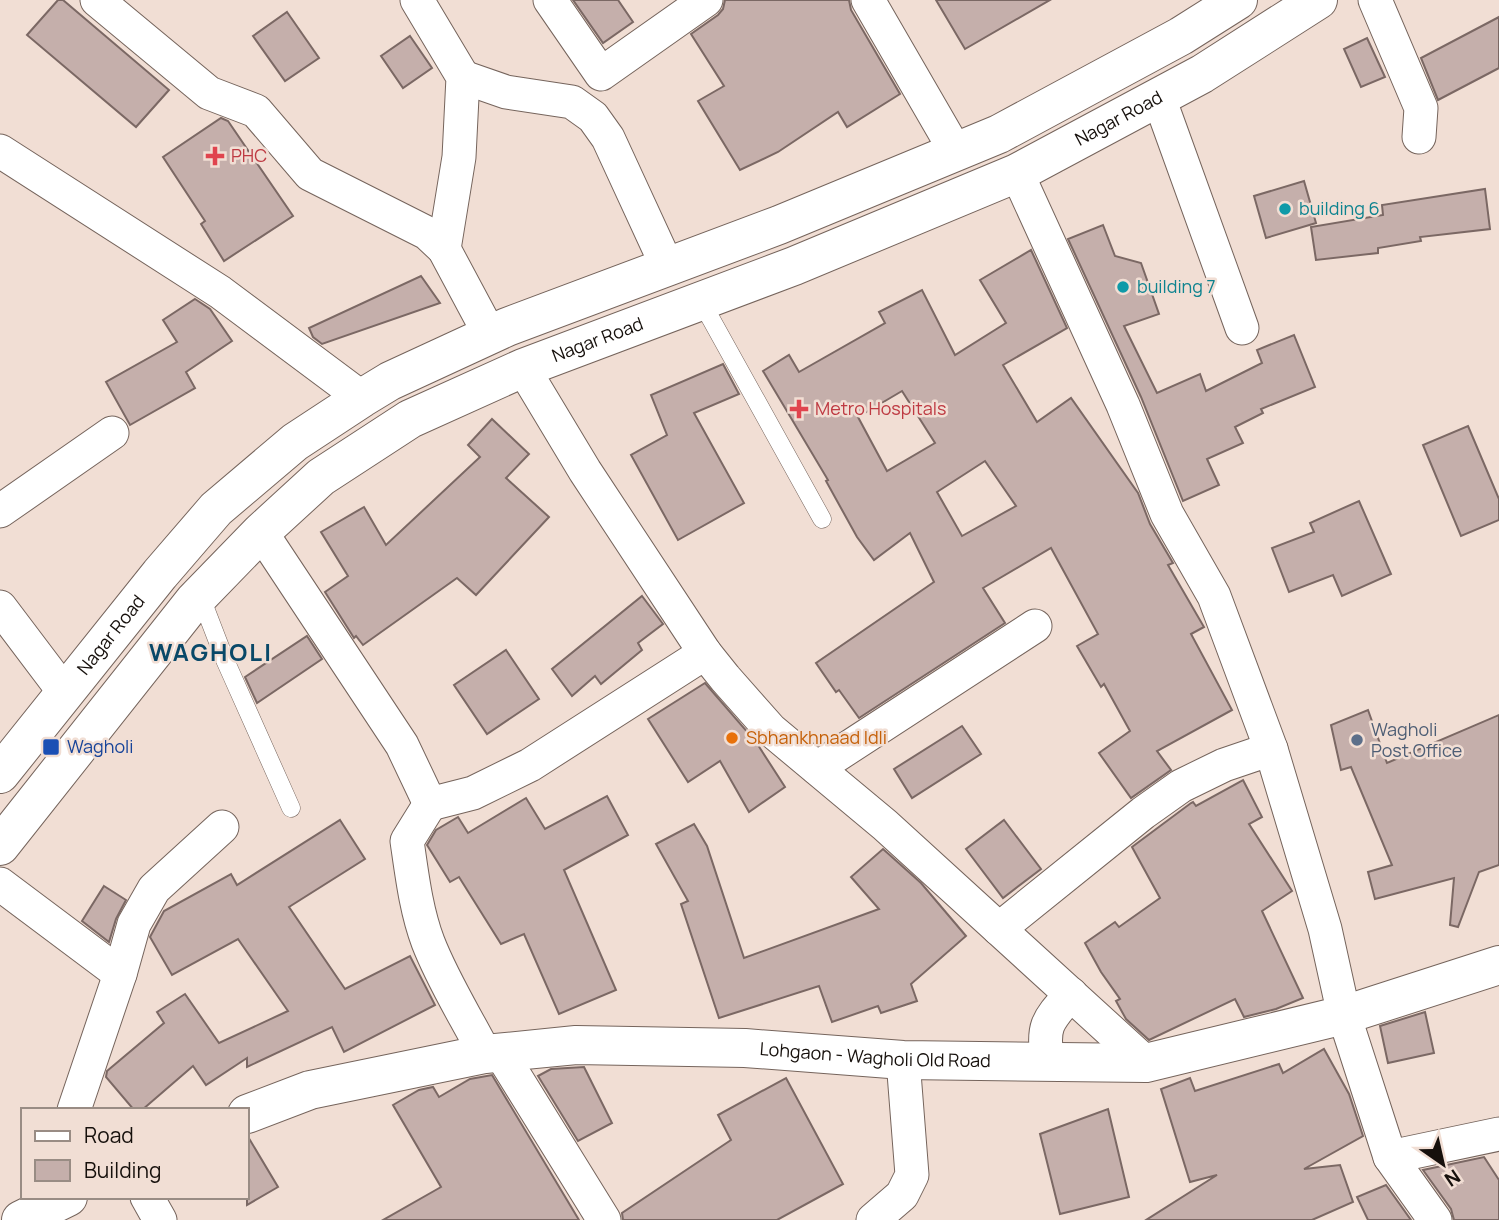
<svg xmlns="http://www.w3.org/2000/svg" width="1499" height="1220" font-family="Manrope,sans-serif">
<style>
.building{fill:#c5afab;stroke:#7b6864;stroke-width:2;fill-rule:evenodd}
.lines{fill:none;stroke-linecap:round;stroke-linejoin:round}
.service-casing{stroke:#75645c;stroke-width:19}
.minor-casing{stroke:#75645c;stroke-width:35}
.primary-casing{stroke:#75645c;stroke-width:40}
.trunk-casing{stroke:#75645c;stroke-width:40}
.service{stroke:#fff;stroke-width:18}
.minor{stroke:#fff;stroke-width:33}
.primary{stroke:#fff;stroke-width:38}
.trunk{stroke:#fff;stroke-width:38}
.health-dot{fill:#e0444e;stroke:#f1ded4;stroke-width:2.5}
.culture-dot{fill:#0f9aa8;stroke:#f1ded4;stroke-width:2.5}
.food-dot{fill:#e8710a;stroke:#f1ded4;stroke-width:2.5}
.service-dot{fill:#5c6f8a;stroke:#f1ded4;stroke-width:2.5}
.transit-dot{fill:#1a4fb4;stroke:#f1ded4;stroke-width:2.5}
.labels{text-anchor:middle;stroke-width:5;stroke-linejoin:round;paint-order:stroke}
.street-label{font-size:18px;fill:#16100c;stroke:#f1ded4}
.health-label{font-size:18px;fill:#be3a42;stroke:#f1ded4;text-anchor:start}
.culture-label{font-size:18px;fill:#0d838f;stroke:#f1ded4;text-anchor:start}
.service-label{font-size:18px;fill:#4e5e75;stroke:#f1ded4;text-anchor:start}
.food-label{font-size:18px;fill:#c56008;stroke:#f1ded4;text-anchor:start}
.transit-label{font-size:18px;fill:#164399;stroke:#f1ded4;text-anchor:start}
.district-label{font-size:24px;font-weight:bold;letter-spacing:2px;fill:#094868;stroke:#f1ded4}
</style>
<rect width="100%" height="100%" fill="#f1ded4"/>
<g class="building">
<path d="M58,0H63L169,90L136,127L27,35Z"/>
<path d="M573,0H618L633,22L603,43Z"/>
<path d="M725,0H849L851,10L900,94L847,127L838,112L778,152L740,170L698,101L724,86L691,34L718,15L723,9Z"/>
<path d="M936,0H1050L965,49Z"/>
<path d="M287,12L319,58L285,81L253,36Z"/>
<path d="M1499,17V68L1438,100L1421,58Z"/>
<path d="M410,36L432,68L403,88L381,56Z"/>
<path d="M1367,38L1385,77L1361,87L1344,49Z"/>
<path d="M221,118L228,121L293,216L224,261L201,224L205,221L163,157Z"/>
<path d="M1304,181L1316,223L1266,238L1254,196Z"/>
<path d="M1485,189L1490,229L1420,237L1421,241L1378,248V253L1316,260L1311,227L1383,215L1382,205Z"/>
<path d="M1103,225L1115,256L1141,263L1159,314L1124,326L1157,393L1200,374L1206,391L1262,363L1257,350L1294,335L1315,387L1261,409L1263,413L1235,427L1243,443L1207,459L1219,485L1183,501L1141,397L1068,239Z"/>
<path d="M1031,250L1067,328L1003,365L1037,422L1071,398L1138,493L1150,524L1173,563L1168,565L1204,627L1191,634L1232,710L1157,751L1171,770L1131,798L1099,753L1130,731L1104,684L1101,687L1077,646L1098,634L1051,548L983,588L1005,623L859,718L839,690L836,692L816,663L934,582L910,533L874,560L857,537L826,481L828,480L763,371L789,355L799,372L885,323L879,312L922,290L955,355L1006,323L980,280ZM902,391L935,443L887,471L858,417ZM985,461L1016,506L962,536L937,492Z"/>
<path d="M421,276L440,303L322,344L313,337L309,328Z"/>
<path d="M195,299L210,309L232,341L186,372L195,388L130,425L106,382L177,342L163,320Z"/>
<path d="M723,364L739,394L694,413L744,503L678,540L631,455L667,435L651,395Z"/>
<path d="M492,419L529,454L506,478L549,517L476,595L457,578L363,645L356,636L354,638L325,592L348,576L321,532L364,507L386,545L480,457L468,445Z"/>
<path d="M1468,426L1499,499V520L1461,536L1423,445Z"/>
<path d="M1359,501L1391,574L1342,596L1333,575L1289,592L1272,548L1314,532L1310,523Z"/>
<path d="M642,596L663,624L638,643L642,650L601,684L595,676L572,696L552,669Z"/>
<path d="M307,636L322,659L257,703L245,677Z"/>
<path d="M506,650L539,699L487,734L454,685Z"/>
<path d="M705,683L756,742L785,787L749,812L720,761L688,782L648,719Z"/>
<path d="M1368,710L1387,763L1499,715V865L1479,872L1458,927L1450,925L1454,878L1375,899L1368,872L1392,865L1351,767L1341,770L1331,725Z"/>
<path d="M962,726L981,754L912,798L894,769Z"/>
<path d="M1243,780L1262,817L1249,824L1292,891L1262,911L1303,998L1276,1009L1244,1017L1235,999L1149,1040L1126,1019L1116,1001L1120,999L1101,972L1085,943L1115,922L1119,927L1160,898L1132,847L1191,803L1193,802L1196,806Z"/>
<path d="M607,796L628,835L564,870L616,990L559,1014L524,934L501,944L459,877L450,882L427,845L436,830L458,817L468,833L526,798L545,829Z"/>
<path d="M340,820L365,859L289,907L345,989L410,956L435,1005L344,1052L332,1027L247,1067V1058L206,1085L193,1066L142,1110H134L106,1077L107,1071L164,1023L157,1012L185,994L219,1043L288,1011L238,939L172,975L150,937L164,911L231,874L237,885Z"/>
<path d="M1004,820L1041,869L1003,898L966,849Z"/>
<path d="M694,824L707,846L744,958L879,909L851,877L883,849L921,883L966,936L911,984L917,1001L881,1013L878,1006L832,1022L819,986L719,1018L681,904L688,901L656,844Z"/>
<path d="M104,886L126,900L116,919L109,942L82,921Z"/>
<path d="M1425,1012L1434,1053L1388,1063L1380,1026Z"/>
<path d="M1324,1049L1349,1094L1363,1136L1304,1169L1340,1165L1353,1202L1312,1220H1146L1217,1175L1190,1182L1161,1089L1190,1078L1195,1091L1279,1064L1283,1073Z"/>
<path d="M584,1067L612,1123L578,1141L538,1076L551,1069Z"/>
<path d="M492,1075L579,1220H383L441,1187L393,1105L419,1090L433,1087L439,1097L470,1079Z"/>
<path d="M786,1078L843,1184L777,1220H623L622,1213L731,1140L718,1115Z"/>
<path d="M1108,1109L1129,1197L1060,1214L1040,1134Z"/>
<path d="M247,1135L278,1187L247,1205Z"/>
<path d="M1484,1157L1499,1180V1220H1454L1451,1209L1423,1170Z"/>
<path d="M1386,1185L1411,1220H1368L1357,1197Z"/>
</g>
<g class="lines">
<defs>
<g id="service">
<path d="M701,301L822,519"/>
<path d="M200,595L225,660L291,808"/>
</g>
<g id="minor">
<path d="M97,0L209,93L256,111L310,174L427,233L444,249L490,335"/>
<path d="M417,0L463,77L459,157L444,249"/>
<path d="M550,0L601,74L706,0"/>
<path d="M868,0L956,152"/>
<path d="M1375,0L1421,108L1419,137"/>
<path d="M463,77L506,92L572,102L593,117L608,138L667,266"/>
<path d="M1159,98L1242,328"/>
<path d="M0,151L220,292L362,398"/>
<path d="M1017,173L1123,405L1167,514L1214,596L1271,749L1325,929L1344,1015L1390,1157"/>
<path d="M523,368L585,471L705,653L725,678L771,730L885,825L1146,1063"/>
<path d="M0,511L112,433"/>
<path d="M261,532L402,745L430,804L473,793L530,765L705,653"/>
<path d="M0,607L65,693"/>
<path d="M817,768L1035,626"/>
<path d="M430,804L407,841C412,875 416,910 428,942C443,981 466,1017 485,1054"/>
<path d="M0,884L120,974"/>
<path d="M999,929L1143,813L1181,786L1224,765L1271,749"/>
<path d="M500,1052L604,1220"/>
<path d="M1048,1062C1041,1026 1048,1020 1071,994"/>
<path d="M74,1110L120,974L134,924L154,889L222,827"/>
<path d="M147,1197L160,1220"/>
<path d="M873,1220L902,1195L912,1175L903,1060"/>
<path d="M1435,1220L1390,1157L1499,1134"/>
</g>
<g id="primary">
<path id="s1" d="M247,1114L310,1090L485,1054L576,1045L745,1048L903,1060L1146,1063L1344,1015L1499,965"/>
<path d="M21,1220L68,1197"/>
</g>
<g id="trunk">
<path id="s2" d="M0,774L160,574L216,509L295,442L362,398L390,381L507,327L779,225L999,134L1181,36L1238,0"/>
<path id="s3" d="M0,846L194,601L261,532L321,477L410,419L523,368L794,266L1017,173L1202,74L1318,0"/>
</g>
</defs>
<use href="#service" class="service-casing"/>
<use href="#minor" class="minor-casing"/>
<use href="#primary" class="primary-casing"/>
<use href="#trunk" class="trunk-casing"/>
<use href="#service" class="service"/>
<use href="#minor" class="minor"/>
<use href="#primary" class="primary"/>
<use href="#trunk" class="trunk"/>
</g>
<g class="health-dot">
<path d="M211.5 145.5h7v7h7v7h-7v7h-7v-7h-7v-7h7z"/>
<path d="M795.5 398.5h7v7h7v7h-7v7h-7v-7h-7v-7h7z"/>
</g>
<g class="culture-dot">
<circle cx="1285" cy="209" r="7"/>
<circle cx="1123" cy="287" r="7"/>
</g>
<circle class="food-dot" cx="732" cy="738" r="7"/>
<circle class="service-dot" cx="1357" cy="740" r="7"/>
<rect class="transit-dot" x="42" y="738" width="18" height="18" rx="3.5"/>
<g class="labels">
<g class="street-label">
<text dy="6" stroke="none"><textPath href="#s3" startOffset="1367">Nagar Road</textPath></text>
<text dy="6" stroke="none"><textPath href="#s3" startOffset="800">Nagar Road</textPath></text>
<text dy="6" stroke="none"><textPath href="#s2" startOffset="178">Nagar Road</textPath></text>
<text dy="6" stroke="none"><textPath href="#s1" startOffset="637">Lohgaon - Wagholi Old Road</textPath></text>
</g>
<g class="health-label">
<text x="231" y="162">PHC</text>
<text x="815" y="415">Metro Hospitals</text>
</g>
<g class="culture-label">
<text x="1299" y="215">building 6</text>
<text x="1137" y="293">building 7</text>
</g>
<g class="service-label">
<text x="1371" y="736">Wagholi<tspan x="1371" dy="21">Post Office</tspan></text>
</g>
<g class="food-label">
<text x="746" y="744">Sbhankhnaad Idli</text>
</g>
<g class="transit-label">
<text x="67" y="753">Wagholi</text>
</g>
<g class="district-label">
<text x="211" y="661">WAGHOLI</text>
</g>
</g>
<rect x="21" y="1108" width="228" height="91" fill="#f1ded4" stroke="#998c84" stroke-width="2"/>
<rect x="35" y="1131" width="35" height="10" fill="#ffffff" stroke="#998c84" stroke-width="2"/>
<text x="84" y="1143" font-size="21" fill="#16100c">Road</text>
<rect x="35" y="1160" width="35" height="21" fill="#c5afab" stroke="#998c84" stroke-width="2"/>
<text x="84" y="1178" font-size="21" fill="#16100c">Building</text>
<g transform="translate(1443 1164) rotate(146)" stroke="#f1ded4" stroke-width="5" paint-order="stroke">
<path d="M0-5L12 26L0 18L-12 26Z" fill="#16100c"/>
<text y="-10" font-size="19" font-weight="bold" text-anchor="middle" fill="#16100c">N</text>
</g>
</svg>
